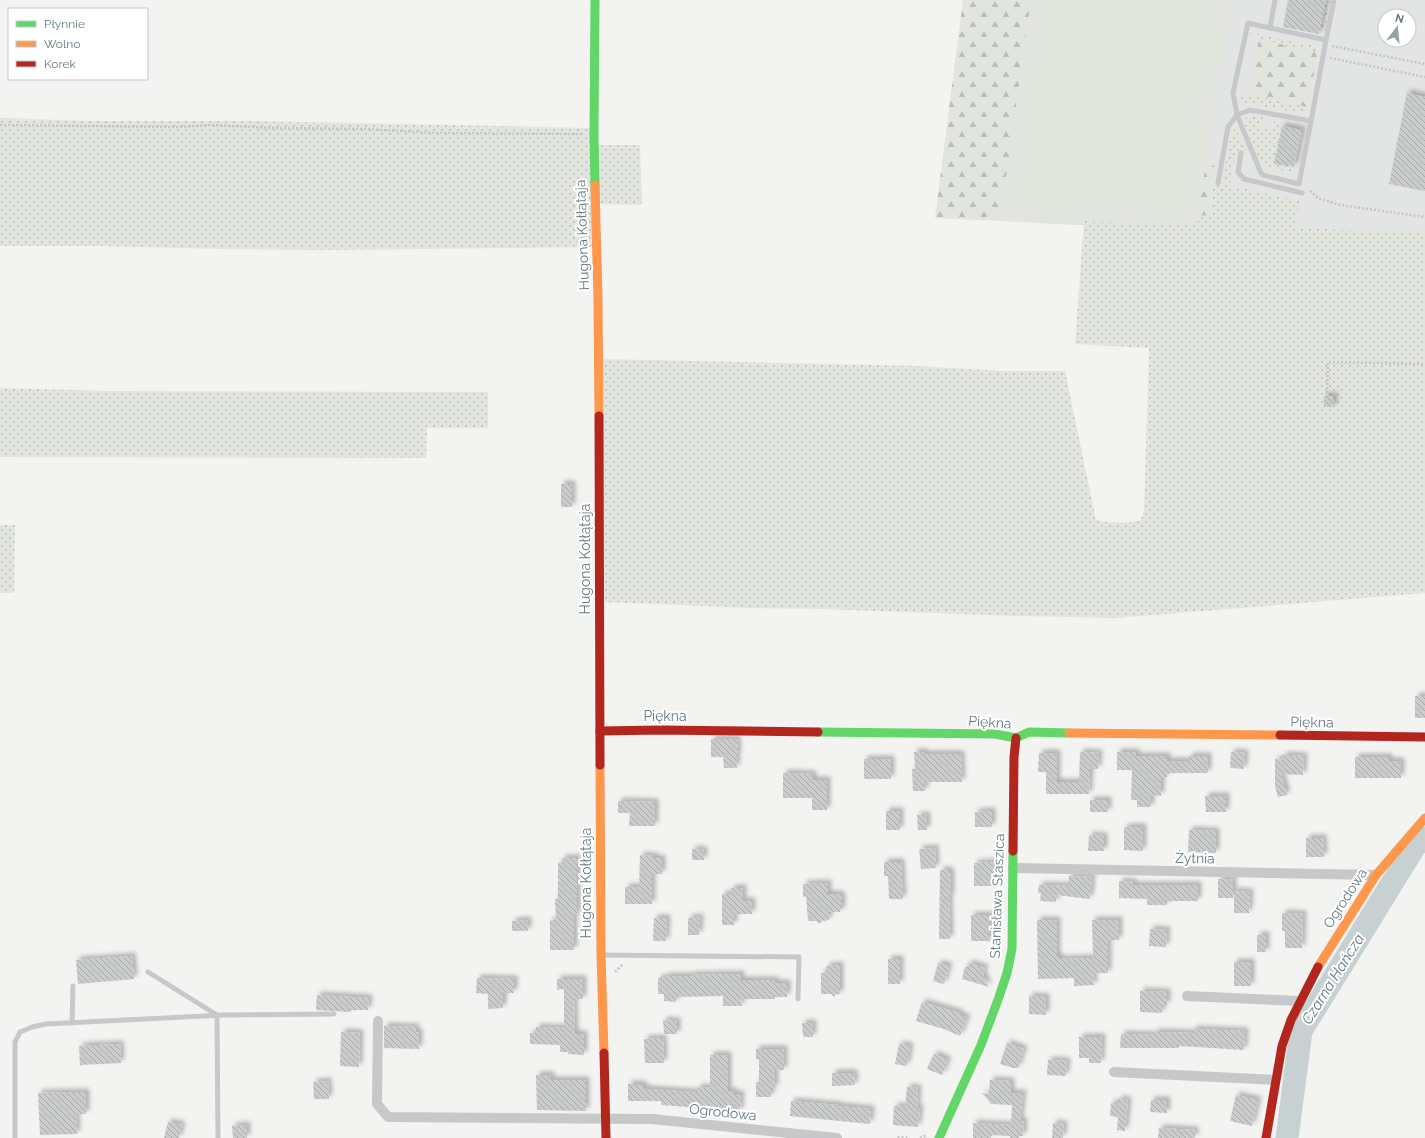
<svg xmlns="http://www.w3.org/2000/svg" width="1425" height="1138" font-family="Raleway,sans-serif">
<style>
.built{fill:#e3e4e4;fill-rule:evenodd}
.grass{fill:url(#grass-dots)}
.forest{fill:url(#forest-firs)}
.pitch{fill:#e2e5de}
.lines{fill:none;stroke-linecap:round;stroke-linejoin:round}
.river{stroke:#c7d1d2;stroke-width:23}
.building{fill:url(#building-back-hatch);filter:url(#shadow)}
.path{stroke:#c4c5c6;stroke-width:2.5;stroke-dasharray:2 2;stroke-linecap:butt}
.lane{stroke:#c7c8c9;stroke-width:5}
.street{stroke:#c7c8c9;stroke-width:10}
.fast{stroke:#63d668;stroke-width:9}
.slow{stroke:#ff974d;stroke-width:9}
.jam{stroke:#b3261e;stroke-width:9}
.labels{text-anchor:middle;stroke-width:4;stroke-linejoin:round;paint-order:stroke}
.street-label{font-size:14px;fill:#637981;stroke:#fff}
.water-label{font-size:15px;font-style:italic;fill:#5f7b7f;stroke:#fff}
</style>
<defs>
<pattern id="grass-dots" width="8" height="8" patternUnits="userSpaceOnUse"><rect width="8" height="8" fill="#e2e5de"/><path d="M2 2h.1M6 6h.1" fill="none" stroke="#bbbeb9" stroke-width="1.8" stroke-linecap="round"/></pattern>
<pattern id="forest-firs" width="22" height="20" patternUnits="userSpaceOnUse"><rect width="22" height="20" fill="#e2e5de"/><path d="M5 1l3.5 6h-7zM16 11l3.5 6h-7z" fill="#bbbeb9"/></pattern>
<pattern id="building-back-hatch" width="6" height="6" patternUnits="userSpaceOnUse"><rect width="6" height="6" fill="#cacccc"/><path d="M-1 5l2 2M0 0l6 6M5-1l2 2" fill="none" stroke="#a8aaab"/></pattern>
<filter id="shadow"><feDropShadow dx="3.5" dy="-3.5" stdDeviation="2" flood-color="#0004"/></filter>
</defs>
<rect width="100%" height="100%" fill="#f3f3f1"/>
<path class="built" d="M1001,0H1425V233L1085,221L1084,225H1076L972,219ZM1385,16H1409V40H1385Z"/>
<g class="grass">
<path d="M1326,0H1331L1325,31L1319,35Z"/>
<path d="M1254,33L1310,45L1315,46L1318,52L1299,47L1294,49L1286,47L1281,44L1261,39V38L1250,36V34Z"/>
<path d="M1249,94L1307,107L1305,114L1240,102L1241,97H1248Z"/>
<path d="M1254,116L1263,117L1261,127L1272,129L1275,119L1278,120L1277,125L1282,126L1275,163L1294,167L1293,173L1261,165L1242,119Z"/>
<path d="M0,118L91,121H249L590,128L593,247L332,250L221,249L104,246H0Z"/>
<path d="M1235,126L1247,154L1236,152L1230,183L1232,184V186L1300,201L1294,228L1425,233V593L1116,618L1020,616L822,609L752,608L605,602L602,359L917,366L1002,371H1065L1096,520C1110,523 1127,524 1141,520L1144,509L1149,348L1075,344L1084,221L1197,225L1199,215L1210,216L1212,184L1222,186L1230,139Z"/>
<path d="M597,145H640L642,205L599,204Z"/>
<path d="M0,388L107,391L488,392V428H427L426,458L0,457Z"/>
<path d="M0,525H15L14,593H0Z"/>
</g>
<g class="forest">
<path d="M963,0H1031L1000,221L935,218Z"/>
<path d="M1259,39L1281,44L1287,47L1294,49L1299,47L1318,52L1307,107L1249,94Z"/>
<path d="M1209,162L1215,167C1214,173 1213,180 1212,187C1212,194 1214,210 1210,216L1199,215L1194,213L1203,166Z"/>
</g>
<path class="pitch" d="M1031,0H1232L1218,79L1197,225L1085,221L1084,225H1076L1000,221Z"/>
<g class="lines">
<path class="river" d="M1287,1138L1301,1031L1415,846L1425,838"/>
</g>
<g class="building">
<path d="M1288,0H1326L1319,34L1283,27Z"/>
<path d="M1407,93L1425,97V191L1389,184Z"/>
<path d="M1282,126L1302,130L1294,167L1274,164Z"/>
<rect x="1324" y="396" width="10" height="11"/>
<rect x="561" y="484" width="11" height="23"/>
<rect x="1415" y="696" width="10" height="22"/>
<path d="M711,739H737L738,755H736L737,768H724L723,757H711Z"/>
<path d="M914,752H924V754H961L962,782H925V791H913L912,769H915Z"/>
<path d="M1080,752L1099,753L1098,769H1090L1089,794H1046V772H1038L1039,753H1057V782H1079Z"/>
<path d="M1117,752H1136V756H1167V761H1189V756H1208V773H1167V777H1161V796L1151,795V807H1137V800H1131L1132,770H1117Z"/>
<path d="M1231,752L1245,753L1244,769L1230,768Z"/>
<path d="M1283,755L1304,756L1303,775L1281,774L1287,795L1278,797L1275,786V759L1283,760Z"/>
<path d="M1355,757H1389V761H1401V778H1355Z"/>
<rect x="864" y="759" width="27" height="20"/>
<path d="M783,773L813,774V780H827V810H812V798H783Z"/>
<path d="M1205,796H1226V812H1206Z"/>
<rect x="1090" y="800" width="18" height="12"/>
<path d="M618,801L655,802V826H629L630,813H618Z"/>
<rect x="886" y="811" width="14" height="19"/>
<path d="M992,811V827H975V812Z"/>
<path d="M917,815H927V830H918Z"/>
<path d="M1124,827H1143V851L1124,850Z"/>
<path d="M1189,830L1216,831V853L1188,852Z"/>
<path d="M1089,835L1104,836V851H1088Z"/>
<path d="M1306,838H1323L1324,857H1306Z"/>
<path d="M935,848L936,868L921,869L919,849Z"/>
<path d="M692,849L704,850V860H692Z"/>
<path d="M640,855L654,856V858L662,859V874H652V904H625V887H639Z"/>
<path d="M562,858H577V915H574V950H550V920H556L555,899H558V863H562Z"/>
<path d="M884,862H901L903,899H889L888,876H884Z"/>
<path d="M994,862V886H974V863Z"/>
<path d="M940,870H949V873H951V897H949L950,939H939Z"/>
<path d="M1069,876L1092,877L1090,899L1056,895V902L1040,901L1041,893H1038L1039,885L1068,886Z"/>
<rect x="1218" y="879" width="15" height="19"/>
<path d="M1119,881L1133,882V885H1198V901H1167V905H1147V899L1119,898Z"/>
<path d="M828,883V894H840V896H842V909L840,910V912H829V920L822,921L819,924L816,921H808L806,896L803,897V884Z"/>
<path d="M731,888H743V901H752V914H734V925H722V894H731Z"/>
<path d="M1234,891L1250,892L1249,913H1234Z"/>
<path d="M1282,913L1303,914L1302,948H1285V931H1282Z"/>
<rect x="971" y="915" width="19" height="26"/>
<path d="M700,917L699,935H688V918Z"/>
<path d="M654,918H667L666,941H653Z"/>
<path d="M528,920V931H512V921Z"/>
<path d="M1037,920H1057V956H1059V959L1093,958L1092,920H1119V940H1108V973H1093L1094,985L1074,986V978L1038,979Z"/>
<path d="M1150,929L1167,930L1166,947L1149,946Z"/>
<rect x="1257" y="935" width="9" height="17"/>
<path d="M132,956L134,979L78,984L76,960Z"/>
<rect x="888" y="959" width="12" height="25"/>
<rect x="1234" y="962" width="17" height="24"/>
<path d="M938,963L949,966L944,984L933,981Z"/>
<path d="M969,963L985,968L983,975L989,987L962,979L965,967H968Z"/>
<path d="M840,965V994H836L834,997L831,994H821V973H826V966Z"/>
<path d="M741,974V980H775V983H787V997H775V999H741L742,1006H723V996L676,997V1002L664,1001V994H658V978H665L666,976H691V975Z"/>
<path d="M477,978L514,979V993H503V1008L488,1009V994L476,993Z"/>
<path d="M557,979H583V999H574L575,1034H584V1055L568,1054V1052H560V1045L530,1044V1033H536V1027L564,1028V989L557,990Z"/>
<path d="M1140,991L1167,992V1005H1162V1013L1140,1012Z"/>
<path d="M317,995L369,998L368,1010H351L350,1012L316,1010Z"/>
<path d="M1029,996L1046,997V1015L1029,1014Z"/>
<path d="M922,1002L960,1013L959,1015L967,1018L960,1036L944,1029L916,1021Z"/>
<path d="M663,1020L677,1021V1034H664Z"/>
<path d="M802,1023H813V1037H803Z"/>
<path d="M384,1026L416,1027L415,1032H419V1049L384,1048Z"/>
<path d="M1193,1029L1245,1031L1244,1050L1179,1046V1048H1120L1121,1034L1155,1035V1032L1193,1033Z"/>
<path d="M341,1032L360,1033L359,1067L340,1066Z"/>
<path d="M1079,1037H1102L1101,1063H1089V1058H1079Z"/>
<path d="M663,1038L664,1063H645L644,1039Z"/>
<path d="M1007,1043L1024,1049L1018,1068H1013L1000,1064Z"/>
<path d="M120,1044L121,1063L80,1065L79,1046Z"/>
<path d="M899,1044L910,1046L907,1066L895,1064Z"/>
<path d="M756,1049H784V1070H775V1088H771V1097H756V1082H759V1059H756Z"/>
<path d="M934,1054L948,1060L942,1075L927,1069Z"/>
<path d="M710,1055H728V1091H734L733,1094H741L740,1111L661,1105V1101H628V1084H643V1088H647V1089L693,1092H697L698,1087L710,1088Z"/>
<path d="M1048,1060L1067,1061L1066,1076L1047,1075Z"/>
<path d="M832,1073H854L855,1085L832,1086Z"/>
<path d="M536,1075H551V1080H586V1111L537,1110Z"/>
<path d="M990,1080L1011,1081V1093H1023L1020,1121H1024L1023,1136H1019V1138H1010V1136L993,1135L991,1136V1138H973V1123L1011,1125L1012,1105L991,1104L982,1093L989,1094Z"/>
<path d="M328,1081L329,1099H314L313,1082Z"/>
<path d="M907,1087L918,1088L917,1108H920L918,1127L893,1125L894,1106L905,1107Z"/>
<path d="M86,1092V1114H76L77,1134L40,1135L38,1093Z"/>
<path d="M1236,1095L1258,1100L1252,1126L1230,1121Z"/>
<path d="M1118,1099L1128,1100L1125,1131L1117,1130L1118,1117L1110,1116L1111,1103H1118Z"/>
<path d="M1151,1100H1167V1113L1150,1112Z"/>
<path d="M791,1101L838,1105V1106L871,1109L870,1124L790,1116Z"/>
<path d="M168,1122L182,1125L179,1138H164Z"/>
<path d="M1053,1123L1064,1124L1063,1138H1052Z"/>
<path d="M247,1125V1138H233L232,1126Z"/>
<path d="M1159,1128L1195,1130V1138H1158Z"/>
</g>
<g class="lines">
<g class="path">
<path d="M1332,46L1425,64"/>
<path d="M1330,58L1425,77"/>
<path d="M0,125L177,127L213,125L272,128L363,129L437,133L581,134"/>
<path d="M1310,191L1318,198L1340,205L1425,217"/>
<path d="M1327,393L1328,362L1425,364"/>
<path d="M615,972L622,965L624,964"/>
<path d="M898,1138L899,1137L910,1138"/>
<path d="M920,1138L927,1135"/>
</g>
<g class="lane">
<path d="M1275,0L1270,28L1326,40L1334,0"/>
<path d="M1270,28L1248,23L1233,93L1237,115L1250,110L1311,121L1326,40"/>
<path d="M1241,153L1238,172L1244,179L1302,193"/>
<path d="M1218,183L1228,127L1237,115L1261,173L1263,175L1299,184L1311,121"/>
<path d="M602,955L799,957L798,999"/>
<path d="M148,972L217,1015L218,1138"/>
<path d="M72,1023L73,986"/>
<path d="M15,1138V1042L20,1032L32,1027L46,1024L224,1015L334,1014"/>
</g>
<g class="street">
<path d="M1013,868L1376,875"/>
<path d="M1187,996L1300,1001"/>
<path d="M378,1021L377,1104L388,1117L652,1119L837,1138"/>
<path d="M1114,1072L1275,1080"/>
</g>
<g class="fast">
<path d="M595,0L594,135L595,185"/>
<path d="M818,732L995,734L1016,738L1029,732L1069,733"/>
<path d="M939,1138L981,1045L999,997L1007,973L1012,949L1013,851"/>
</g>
<g class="slow">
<path d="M595,185L598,298L599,416"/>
<path d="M1069,733L1280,735"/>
<path d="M600,765L601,955L604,1053"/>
<path d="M1318,967L1376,875L1425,818"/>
</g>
<g class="jam">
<path d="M599,416L600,765"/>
<path d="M600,731L660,730L818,732"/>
<path d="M1280,735L1425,737"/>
<path d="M1013,851L1014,757L1016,738"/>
<path d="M604,1053L606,1138"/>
<path d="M1266,1138L1282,1046L1291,1020L1318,967"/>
</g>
</g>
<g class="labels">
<g class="street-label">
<text transform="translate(582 235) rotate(-92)" y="5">Hugona Kołłątaja</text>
<text transform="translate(585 559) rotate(-90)" y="5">Hugona Kołłątaja</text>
<text x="665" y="721">Piękna</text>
<text transform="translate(990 722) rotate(4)" y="5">Piękna</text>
<text transform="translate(1312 722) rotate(1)" y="5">Piękna</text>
<text transform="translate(1195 858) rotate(1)" y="5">Żytnia</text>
<text transform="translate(586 883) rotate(-90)" y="5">Hugona Kołłątaja</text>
<text transform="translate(997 896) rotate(-88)" y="5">Stanisława Staszica</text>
<text transform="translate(1345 898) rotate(-57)" y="5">Ogrodowa</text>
<text transform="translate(723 1112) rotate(6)" y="5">Ogrodowa</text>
</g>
<g class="water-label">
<text transform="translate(1333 979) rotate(-58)" y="5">Czarna Hańcza</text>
</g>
</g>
<rect x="8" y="8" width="140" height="72" fill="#ffffff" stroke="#c1c9cd"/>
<rect x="16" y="21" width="20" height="6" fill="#63d668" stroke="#c1c9cd"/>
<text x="44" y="28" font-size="12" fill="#637981">Płynnie</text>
<rect x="16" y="41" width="20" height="6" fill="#ff974d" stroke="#c1c9cd"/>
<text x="44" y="48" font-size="12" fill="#637981">Wolno</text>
<rect x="16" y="61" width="20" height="6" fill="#b3261e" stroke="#c1c9cd"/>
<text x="44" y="68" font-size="12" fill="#637981">Korek</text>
<g transform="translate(1397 28) rotate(16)"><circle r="19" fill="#ffffff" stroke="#c1c9cd"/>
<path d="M0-3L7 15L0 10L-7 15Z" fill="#95a4a8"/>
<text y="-6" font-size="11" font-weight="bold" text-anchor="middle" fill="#637981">N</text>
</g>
</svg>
